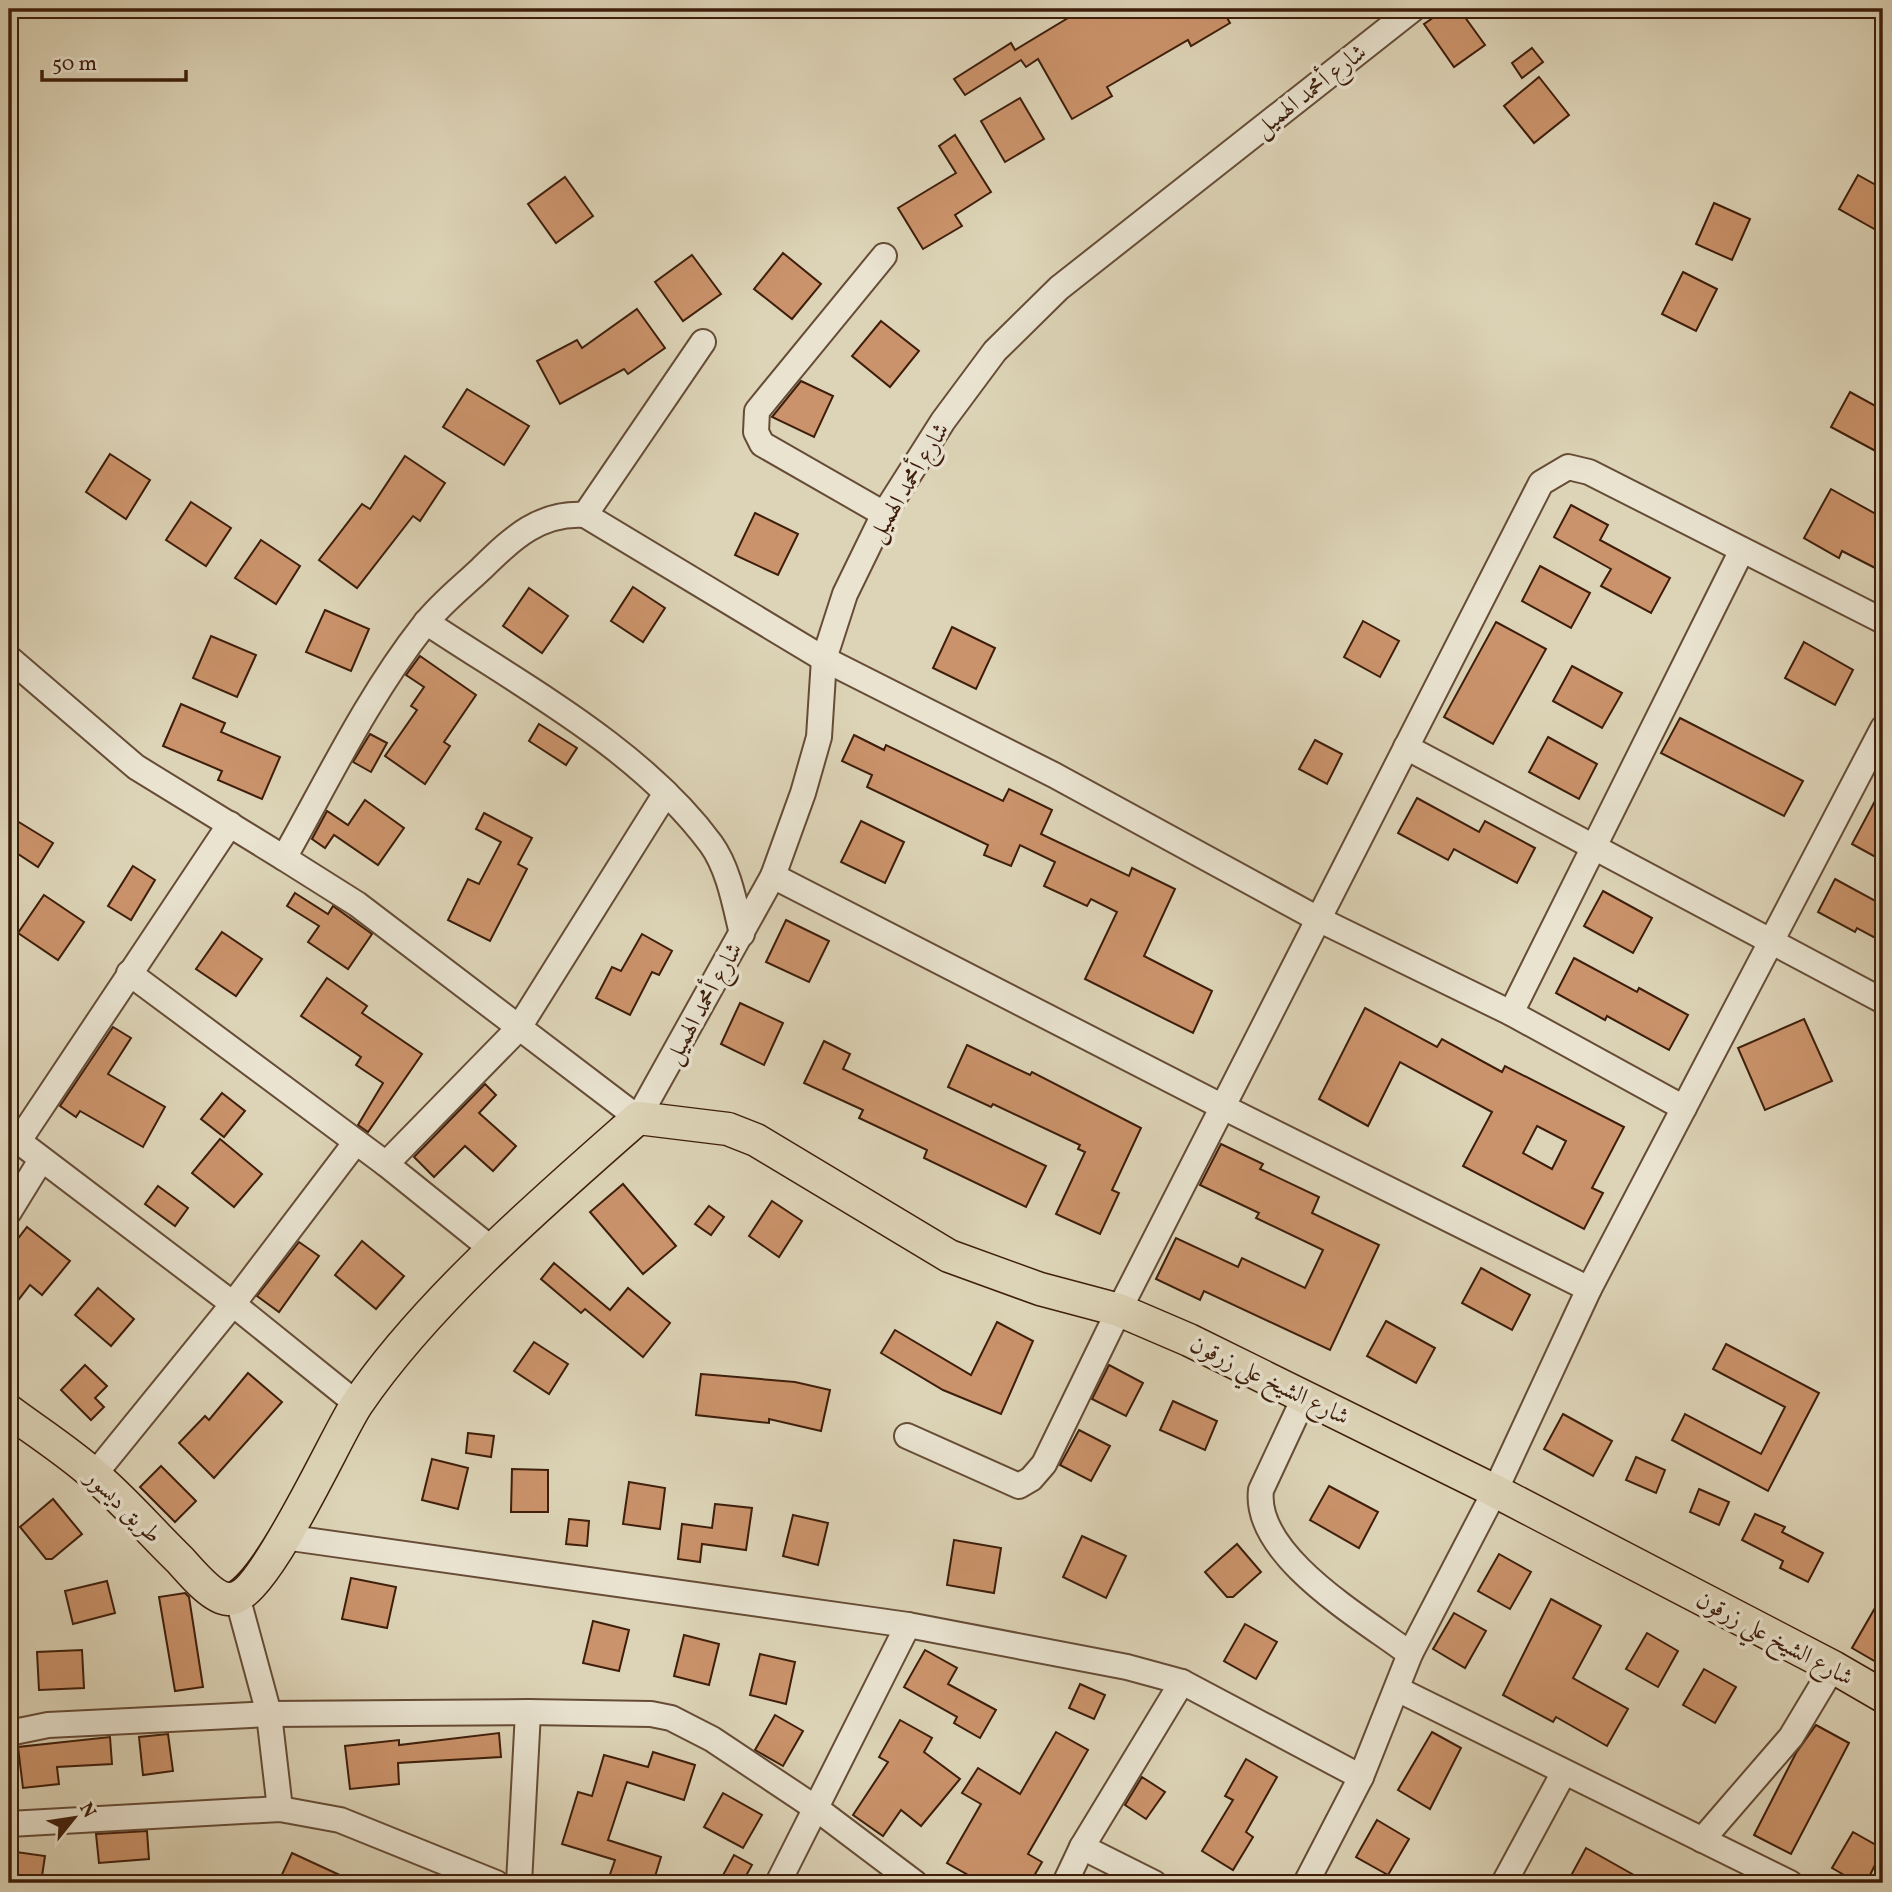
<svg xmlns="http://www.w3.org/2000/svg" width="1892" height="1892" font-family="Vollkorn,Amiri,serif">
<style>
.building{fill:#cb936b;stroke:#3e1e0b;stroke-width:2;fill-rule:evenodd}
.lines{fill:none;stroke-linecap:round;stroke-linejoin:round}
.minor-casing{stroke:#664c36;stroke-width:28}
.major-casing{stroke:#3e1e0b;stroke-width:35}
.minor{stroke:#e9e3d0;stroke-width:24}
.major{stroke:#ddd4b7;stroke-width:32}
.labels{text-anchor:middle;stroke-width:7;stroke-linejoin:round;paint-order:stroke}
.street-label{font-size:24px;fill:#3e1e0b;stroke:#e9e3d0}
</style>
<rect width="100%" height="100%" fill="#ddd4b7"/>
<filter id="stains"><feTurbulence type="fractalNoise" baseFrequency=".00286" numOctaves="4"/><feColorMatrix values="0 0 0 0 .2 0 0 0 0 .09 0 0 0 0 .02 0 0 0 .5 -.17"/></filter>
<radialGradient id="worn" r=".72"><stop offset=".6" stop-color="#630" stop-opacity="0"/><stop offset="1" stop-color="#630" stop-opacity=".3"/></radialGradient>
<g class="building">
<path d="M1083,9H1222L1230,23L1191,46L1188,40L1107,87L1112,96L1072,119L1038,59L1026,67L1021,60L965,95L954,79L1011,43L1015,50Z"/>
<path d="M1446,9H1459L1485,45L1454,67L1424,24Z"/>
<path d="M1532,48L1543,62L1522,78L1512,63Z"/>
<path d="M1539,77L1569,115L1534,143L1504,106Z"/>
<path d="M1020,98L1044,139L1005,162L981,121Z"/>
<path d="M955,135L991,192L955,215L962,226L923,249L898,208L956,173L939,146Z"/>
<path d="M1858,175L1883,189V218L1876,230L1839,209Z"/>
<path d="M565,177L593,216L556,243L528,204Z"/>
<path d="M1714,203L1750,219L1732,260L1696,244Z"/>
<path d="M783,253L821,284L792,319L754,289Z"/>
<path d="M692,255L721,294L683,321L655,282Z"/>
<path d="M1683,272L1717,289L1696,331L1662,314Z"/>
<path d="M637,309L665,348L628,374L624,369L560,404L537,361L577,340L582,348Z"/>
<path d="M881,321L919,351L890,387L852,356Z"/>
<path d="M801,381L833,396L814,437L772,417Z"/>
<path d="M467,389L529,426L504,465L443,427Z"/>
<path d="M1850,392L1883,410V455L1831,427Z"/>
<path d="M110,454L150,480L126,519L86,492Z"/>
<path d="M405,456L445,483L420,521L413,516L357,588L319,560L362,504L370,509Z"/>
<path d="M1831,489L1883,518V572L1842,551L1839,558L1804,538Z"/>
<path d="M191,502L231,528L206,566L166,540Z"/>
<path d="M1571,505L1608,525L1600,540L1670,578L1651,613L1601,586L1611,569L1554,537Z"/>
<path d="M755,513L798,534L778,575L735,555Z"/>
<path d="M261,540L300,566L276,604L235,578Z"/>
<path d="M1540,566L1590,593L1571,628L1522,601Z"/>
<path d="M633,587L665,608L643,642L611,621Z"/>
<path d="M529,588L568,616L542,653L503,626Z"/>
<path d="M325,610L369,629L351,671L306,652Z"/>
<path d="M1363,621L1399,641L1380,677L1344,657Z"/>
<path d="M1496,622L1546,649L1493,744L1444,717Z"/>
<path d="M952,627L995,648L976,689L933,668Z"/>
<path d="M211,636L256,655L237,697L193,678Z"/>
<path d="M1804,642L1853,670L1835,705L1785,678Z"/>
<path d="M420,656L476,695L444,742L450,746L425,784L385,756L417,710L411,706L424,687L406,675Z"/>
<path d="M1572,666L1622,693L1602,728L1553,701Z"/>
<path d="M181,704L225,723L221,732L280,757L262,799L218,780L222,771L163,746Z"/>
<path d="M1680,718L1803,781L1784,816L1661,753Z"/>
<path d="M539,724L577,748L566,765L529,741Z"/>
<path d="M370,734L387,743L371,772L353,762Z"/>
<path d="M854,735L884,750L886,745L1003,801L1009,789L1052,810L1041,834L1129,876L1132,868L1175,889L1144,956L1212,991L1193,1033L1085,979L1117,912L1091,899L1087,906L1044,886L1055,862L1020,845L1011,866L984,855L988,845L867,787L872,775L842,761Z"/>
<path d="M1548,737L1597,764L1579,799L1529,772Z"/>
<path d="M1315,740L1342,754L1327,784L1299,769Z"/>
<path d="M1883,786V861L1852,844Z"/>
<path d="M1417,798L1479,832L1485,821L1535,848L1517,883L1454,849L1448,860L1398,833Z"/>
<path d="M365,800L404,828L378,865L334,835L325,848L312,839L327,811L348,825Z"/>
<path d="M484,813L532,838L518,864L527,869L490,941L448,920L468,879L479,884L501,842L476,829Z"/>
<path d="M9,816L53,843L38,867L9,848Z"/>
<path d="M861,821L904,842L885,883L841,862Z"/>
<path d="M133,866L155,880L131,920L108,906Z"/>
<path d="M1835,879L1883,905V942L1857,928L1855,932L1818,912Z"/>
<path d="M1603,891L1652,918L1633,953L1584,926Z"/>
<path d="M295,893L328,914L333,906L372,934L348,969L308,942L319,926L287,906Z"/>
<path d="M44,895L84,922L58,960L18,933Z"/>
<path d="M786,920L829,941L809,982L766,962Z"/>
<path d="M222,932L262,959L236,996L196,969Z"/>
<path d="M642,934L672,951L659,975L652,972L630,1015L596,998L612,967L621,971Z"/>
<path d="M1574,958L1637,992L1639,988L1688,1015L1669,1050L1607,1016L1605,1020L1556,993Z"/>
<path d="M327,978L367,1006L362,1013L422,1054L368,1132L358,1125L383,1083L356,1065L361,1057L301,1016Z"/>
<path d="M740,1003L783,1023L764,1065L721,1044Z"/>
<path d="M1365,1008L1437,1047L1442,1039L1502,1072L1505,1066L1624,1127L1592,1188L1603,1193L1584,1229L1463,1166L1492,1112L1400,1062L1368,1126L1319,1099ZM1537,1126L1566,1141L1552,1169L1523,1153Z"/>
<path d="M1804,1019L1832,1081L1765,1110L1738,1048Z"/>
<path d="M113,1027L131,1038L108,1074L165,1107L143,1147L80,1111L76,1117L60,1106Z"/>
<path d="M824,1041L850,1054L843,1069L1046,1166L1026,1207L924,1158L927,1150L859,1118L863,1110L804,1083Z"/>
<path d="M967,1045L1030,1075L1032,1072L1141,1128L1112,1190L1119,1193L1100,1234L1056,1214L1085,1152L1078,1149L1080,1145L993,1104L991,1107L948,1087Z"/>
<path d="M485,1084L496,1095L479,1113L516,1146L493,1171L465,1146L434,1177L414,1157Z"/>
<path d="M222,1093L245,1111L224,1137L201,1119Z"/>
<path d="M220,1139L262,1174L234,1207L192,1173Z"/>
<path d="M1221,1144L1263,1164L1260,1169L1319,1197L1312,1213L1379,1245L1330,1350L1204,1291L1200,1300L1156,1279L1176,1238L1238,1267L1242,1258L1305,1288L1323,1250L1256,1218L1259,1213L1200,1185Z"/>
<path d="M623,1184L676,1246L643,1274L590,1212Z"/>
<path d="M158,1186L188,1208L175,1226L145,1204Z"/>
<path d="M772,1201L802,1221L779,1257L749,1236Z"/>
<path d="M709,1206L724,1217L711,1235L695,1224Z"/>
<path d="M27,1227L70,1261L42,1295L30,1285L9,1312V1250Z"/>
<path d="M362,1241L404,1276L376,1309L335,1275Z"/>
<path d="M299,1242L319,1256L279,1312L257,1296Z"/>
<path d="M554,1263L610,1310L628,1288L670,1323L643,1357L585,1309L581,1313L541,1279Z"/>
<path d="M1481,1268L1530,1295L1512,1330L1462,1303Z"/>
<path d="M98,1288L134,1319L111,1346L75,1315Z"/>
<path d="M1386,1321L1435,1348L1416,1383L1367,1356Z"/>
<path d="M997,1322L1033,1341L1001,1414L943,1390L881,1353L895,1330L971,1375Z"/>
<path d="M534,1342L568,1364L549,1394L514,1371Z"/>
<path d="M1726,1344L1819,1393L1768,1491L1672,1440L1685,1414L1761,1454L1785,1407L1713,1369Z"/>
<path d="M85,1365L107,1386L95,1398L104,1407L91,1420L61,1390Z"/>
<path d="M1109,1365L1143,1383L1126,1416L1092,1399Z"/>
<path d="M248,1373L282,1402L214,1478L179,1443L205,1416L209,1420Z"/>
<path d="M701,1374L795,1382L830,1390L821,1431L769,1419V1423L696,1415Z"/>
<path d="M1173,1401L1217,1421L1205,1450L1160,1430Z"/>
<path d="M1563,1414L1612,1441L1593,1476L1544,1449Z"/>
<path d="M1079,1430L1110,1446L1091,1481L1060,1465Z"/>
<path d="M468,1433L494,1436L491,1457L466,1453Z"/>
<path d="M1636,1457L1665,1470L1656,1493L1626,1480Z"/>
<path d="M432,1459L468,1468L458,1509L422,1500Z"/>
<path d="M161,1466L196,1501L175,1522L140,1487Z"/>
<path d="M512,1469L548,1470V1512H511Z"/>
<path d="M629,1482L665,1488L660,1529L623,1524Z"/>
<path d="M1329,1486L1378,1512L1359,1548L1310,1520Z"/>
<path d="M1699,1489L1729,1502L1719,1525L1690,1512Z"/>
<path d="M53,1499L82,1534L52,1559H46L20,1527Z"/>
<path d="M715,1504L752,1508L746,1550L702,1544L700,1562L678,1559L682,1524L712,1528Z"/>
<path d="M1755,1514L1785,1527L1782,1532L1823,1553L1808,1582L1780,1568L1783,1561L1742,1540Z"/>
<path d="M793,1515L828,1523L818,1565L783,1556Z"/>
<path d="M569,1519L589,1521L587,1546L566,1544Z"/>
<path d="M1082,1536L1126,1556L1106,1598L1063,1577Z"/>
<path d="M954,1540L1001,1548L994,1593L947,1585Z"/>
<path d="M1237,1544L1261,1572L1233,1597H1227L1205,1572Z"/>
<path d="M1499,1554L1531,1572L1510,1609L1478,1591Z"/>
<path d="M351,1578L396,1587L387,1628L342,1619Z"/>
<path d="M107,1581L115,1613L73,1624L65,1591Z"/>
<path d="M185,1593L189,1597L203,1687L175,1691L159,1597Z"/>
<path d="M1883,1594V1666L1852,1648Z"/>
<path d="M1551,1599L1601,1626L1573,1678L1628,1709L1607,1746L1556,1717L1553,1722L1503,1695Z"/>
<path d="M1454,1613L1486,1631L1465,1668L1433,1649Z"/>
<path d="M593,1621L629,1630L619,1671L583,1663Z"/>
<path d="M1245,1624L1277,1642L1256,1679L1224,1661Z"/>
<path d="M1647,1633L1678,1651L1658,1687L1626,1669Z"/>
<path d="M684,1635L719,1644L709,1685L674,1676Z"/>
<path d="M82,1650L84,1688L39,1690L37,1652Z"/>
<path d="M925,1650L957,1668L948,1684L996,1710L980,1738L954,1723L957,1717L904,1687Z"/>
<path d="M760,1654L795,1662L786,1704L750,1695Z"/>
<path d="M1704,1669L1736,1687L1715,1723L1683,1705Z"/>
<path d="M1080,1684L1105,1695L1094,1719L1069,1708Z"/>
<path d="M775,1715L803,1731L783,1766L755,1750Z"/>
<path d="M900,1720L932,1738L924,1752L960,1779L921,1826L901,1810L883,1836L853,1815L888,1762L879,1757Z"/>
<path d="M1816,1725L1849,1743L1791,1854L1754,1835L1796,1753Z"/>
<path d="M1056,1732L1088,1750L1028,1854L1042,1862L1030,1883H993L981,1876L979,1881L947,1863L981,1804L962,1793L978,1768L1020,1794Z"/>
<path d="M1432,1732L1461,1748L1430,1809L1398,1790Z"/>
<path d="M499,1733L501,1757L398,1763L399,1784L350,1789L345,1746L399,1740V1745Z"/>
<path d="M168,1734L173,1771L143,1775L139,1737Z"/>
<path d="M110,1737L112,1764L57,1767L59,1784L23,1788L18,1747Z"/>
<path d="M653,1752L695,1765L684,1800L627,1782L608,1840L661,1857L653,1883H607L615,1860L562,1844L578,1792L592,1796L604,1755L648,1767Z"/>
<path d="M1246,1759L1277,1777L1246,1832L1253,1837L1233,1870L1202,1851L1233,1800L1225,1796Z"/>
<path d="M1142,1777L1165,1792L1146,1819L1125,1805Z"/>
<path d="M723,1793L762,1815L743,1848L704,1827Z"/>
<path d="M1377,1820L1409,1839L1388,1875L1356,1857Z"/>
<path d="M147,1831L149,1859L99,1863L96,1834Z"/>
<path d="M1853,1832L1883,1849L1866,1883H1858L1832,1868Z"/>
<path d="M1586,1848L1648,1883H1567Z"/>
<path d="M9,1851L45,1856L41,1883H9Z"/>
<path d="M292,1853L357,1883H278Z"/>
<path d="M734,1855L752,1865L742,1883H733L722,1877Z"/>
</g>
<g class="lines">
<defs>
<g id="minor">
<path d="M884,256L757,411L756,432L762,444L884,514"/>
<path d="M703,342L585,515L824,659L1054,775L1318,919L1511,1013L1684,1108"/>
<path d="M585,515C539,512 512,539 481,569C462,587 440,604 424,625C368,696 328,780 284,858L357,904L638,1118L773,876L803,793L819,737L824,659L845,594L884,514L943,421L995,351L1059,288L1413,9"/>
<path d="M426,622C522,686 641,749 711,844C729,869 735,905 742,934"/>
<path d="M9,658L136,767L284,858"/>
<path d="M1406,747L1883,1001"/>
<path d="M773,876L1223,1107L1589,1289"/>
<path d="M129,973L386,1164L494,1251"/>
<path d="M1511,1013L1742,550"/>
<path d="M9,1134L233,1304L357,1404"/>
<path d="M18,1142L230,824"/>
<path d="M386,1164L518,1029L666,793"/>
<path d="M9,1212L41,1160"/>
<path d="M1304,1398L1261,1490C1253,1556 1364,1619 1410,1654"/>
<path d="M907,1436L1019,1486L1031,1479L1044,1464L1119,1310L1541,483L1568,467L1589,472L1883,621"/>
<path d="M94,1475L233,1304L356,1142"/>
<path d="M284,1537L908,1625L1127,1667L1182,1682L1361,1777"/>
<path d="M237,1596L269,1714L280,1809"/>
<path d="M1397,1689L1790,1883"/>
<path d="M9,1733L48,1725L269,1714L528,1712L651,1714L671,1718L712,1739L817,1809L915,1883"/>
<path d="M9,1824L280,1809L340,1820L496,1883"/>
<path d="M1702,1840L1791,1737L1833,1667"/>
<path d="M1082,1847L1154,1883"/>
<path d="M519,1883L528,1712"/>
<path d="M778,1883L908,1625"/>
<path d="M1065,1883L1082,1847L1182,1682"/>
<path d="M1306,1883L1361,1777L1410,1654L1495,1491L1589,1289L1883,728"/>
<path d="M1504,1883L1564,1772"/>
</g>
<path id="major" d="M9,1411C37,1432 67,1451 93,1474C124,1500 151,1532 180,1560C191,1572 212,1598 228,1599C263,1602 336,1435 357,1404C427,1301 545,1200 638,1118L728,1129L756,1140L949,1256L1040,1289L1119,1310L1189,1340L1495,1491L1833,1667L1883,1696"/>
</defs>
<use href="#minor" class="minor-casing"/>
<use href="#major" class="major-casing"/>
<use href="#minor" class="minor"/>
<use href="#major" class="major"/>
</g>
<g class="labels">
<g class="street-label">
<text transform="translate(1310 90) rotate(-38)" y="8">شارع أمحمد الهميل</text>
<text transform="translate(908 482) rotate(-59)" y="8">شارع أمحمد الهميل</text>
<text transform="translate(703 1003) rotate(-61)" y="8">شارع أمحمد الهميل</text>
<text transform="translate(1270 1380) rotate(26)" y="8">شارع الشيخ علي زرقون</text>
<text transform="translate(124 1506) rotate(44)" y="8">طريق ديسور</text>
<text transform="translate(1775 1638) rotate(28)" y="8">شارع الشيخ علي زرقون</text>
</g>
</g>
<rect width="1892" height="1892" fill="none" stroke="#ddd4b7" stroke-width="35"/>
<rect x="10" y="10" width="1871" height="1871" fill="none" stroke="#3e1e0b" stroke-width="3.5"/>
<rect x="18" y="18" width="1857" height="1857" fill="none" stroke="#3e1e0b" stroke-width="2"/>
<g transform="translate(74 1818) rotate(60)" stroke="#e9e3d0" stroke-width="5" paint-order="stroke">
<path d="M0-5L12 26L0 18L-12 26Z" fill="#3e1e0b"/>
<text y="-10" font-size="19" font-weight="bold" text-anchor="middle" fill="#3e1e0b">N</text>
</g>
<path d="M42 70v10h144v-10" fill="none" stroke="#3e1e0b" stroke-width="3.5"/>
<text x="52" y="70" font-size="21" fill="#3e1e0b" stroke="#e9e3d0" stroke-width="5" paint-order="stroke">50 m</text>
<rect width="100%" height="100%" filter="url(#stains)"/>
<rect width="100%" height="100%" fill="url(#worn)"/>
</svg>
